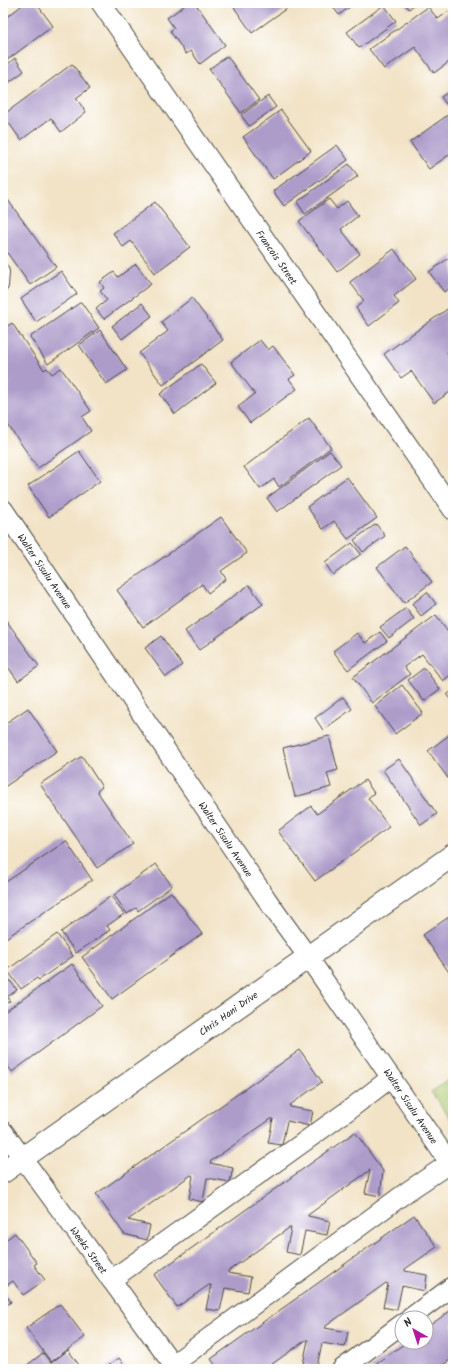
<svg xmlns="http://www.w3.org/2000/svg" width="456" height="1372" font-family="Kalam,sans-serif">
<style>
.green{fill:#acc970;stroke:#6c7a4e}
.building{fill:#ad9cca}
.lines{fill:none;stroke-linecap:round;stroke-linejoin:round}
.service-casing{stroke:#494742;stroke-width:12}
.minor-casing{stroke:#494742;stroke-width:21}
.tertiary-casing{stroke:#494742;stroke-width:24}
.service{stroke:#fff;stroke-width:10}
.minor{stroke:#fff;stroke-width:19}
.tertiary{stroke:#fff;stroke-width:22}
.labels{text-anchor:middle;stroke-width:4;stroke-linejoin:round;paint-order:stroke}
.street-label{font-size:10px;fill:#2b2b2b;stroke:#fff}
</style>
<rect width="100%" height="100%" fill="#fff"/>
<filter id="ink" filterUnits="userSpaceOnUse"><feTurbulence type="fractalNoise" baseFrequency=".025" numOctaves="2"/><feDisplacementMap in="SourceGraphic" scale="8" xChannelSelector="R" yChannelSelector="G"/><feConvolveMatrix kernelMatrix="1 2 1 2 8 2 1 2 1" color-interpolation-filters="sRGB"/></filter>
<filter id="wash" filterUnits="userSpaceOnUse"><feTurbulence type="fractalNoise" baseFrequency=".012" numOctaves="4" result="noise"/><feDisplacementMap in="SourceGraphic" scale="16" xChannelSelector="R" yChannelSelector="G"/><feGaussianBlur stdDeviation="0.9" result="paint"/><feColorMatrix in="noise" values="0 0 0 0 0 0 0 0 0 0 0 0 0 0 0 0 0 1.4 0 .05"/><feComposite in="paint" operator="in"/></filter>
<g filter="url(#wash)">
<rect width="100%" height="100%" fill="#f2e3c6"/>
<path class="green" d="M453,1076V1123L431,1092Z"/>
<g id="blocks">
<g class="building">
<path d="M25,3H36L53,26L3,63V20Z"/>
<path d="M188,3H195L225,45L200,64L191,51L186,54L170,31L174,28L167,18Z"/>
<path d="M231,3H294L252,33Z"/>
<path d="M330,3H355L339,15Z"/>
<path d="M404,3H416L409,9Z"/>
<path d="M384,5L396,21L359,48L347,32Z"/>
<path d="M428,7L438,19L453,8V59L434,73L415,47L384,69L369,49Z"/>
<path d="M227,56L259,100L241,113L209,69Z"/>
<path d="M15,58L24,71L3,87V68Z"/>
<path d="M72,64L90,88L76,98L86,112L61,132L51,118L21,140L3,115Z"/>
<path d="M453,89V152L429,169L410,142L452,112L441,97Z"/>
<path d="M268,96L276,107L249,126L241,115Z"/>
<path d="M281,110L311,151L273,179L243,137Z"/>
<path d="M337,145L348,160L284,206L273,191Z"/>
<path d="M349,164L358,176L305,214L297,202Z"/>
<path d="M3,193L56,267L30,285L3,247Z"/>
<path d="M329,199L337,209L347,201L358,216L341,229L360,254L337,272L299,221Z"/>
<path d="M155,202L190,247L155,273L131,241L123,247L113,233Z"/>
<path d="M394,249L416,279L394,296L399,303L369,326L356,308L364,301L350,282Z"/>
<path d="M453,255V286L444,292L429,272Z"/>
<path d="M136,264L151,284L104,319L96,309L107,300L100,291L104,288L100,282L114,272L118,277Z"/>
<path d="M61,271L77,294L36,322L21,299Z"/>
<path d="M192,298L223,340L163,385L139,353L168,331L161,322Z"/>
<path d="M81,302L99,328L48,364L30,337Z"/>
<path d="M142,303L152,316L122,339L112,326Z"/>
<path d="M453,305V347L447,352L453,360V368L452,369L453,371V390L434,403L411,371L401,378L384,354Z"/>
<path d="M12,323L44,370L47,368L52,374L61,368L91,411L82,417L91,431L38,468L3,418V329Z"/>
<path d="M100,330L127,370L106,384L79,345Z"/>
<path d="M260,340L268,350L273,346L295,375L289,379L297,389L250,423L238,407L255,394L231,362Z"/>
<path d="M201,364L216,383L175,414L160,394Z"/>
<path d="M309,418L331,448L279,487L274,479L260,489L244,467Z"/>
<path d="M79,451L100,481L49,517L28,486Z"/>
<path d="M330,451L341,465L277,512L267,498Z"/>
<path d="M347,477L377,518L348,539L334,521L323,529L307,507Z"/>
<path d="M221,517L247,553L221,571L226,579L208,593L202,584L143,627L117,590Z"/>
<path d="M376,524L385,536L363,552L354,540Z"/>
<path d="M352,543L361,554L333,575L325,563Z"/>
<path d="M405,546L432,582L404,603L377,567Z"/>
<path d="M249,585L263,604L199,650L185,631Z"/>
<path d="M427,592L436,604L421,616L412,604Z"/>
<path d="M406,608L414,619L389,638L380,627Z"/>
<path d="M436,615L453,638V673L443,681L422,654L404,667L410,674L372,703L353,677Z"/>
<path d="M6,620L39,666L18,681L6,664L3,666V622Z"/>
<path d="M380,632L387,641L348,670L333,651L357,633L365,643Z"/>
<path d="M161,636L182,665L166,677L145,648Z"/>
<path d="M424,668L440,689L424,701L408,680Z"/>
<path d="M402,685L423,713L395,734L375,706Z"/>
<path d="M453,690V703L447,695Z"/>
<path d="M343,697L352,709L323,730L315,718Z"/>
<path d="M28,708L57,751L3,788V725Z"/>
<path d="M453,732V774L448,778L428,751Z"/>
<path d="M329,736L338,770L327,773L331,787L295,797L283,748Z"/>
<path d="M82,756L102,787L97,791L133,844L97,868L40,784Z"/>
<path d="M399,759L437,814L421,825L383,770Z"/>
<path d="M365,780L374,793L368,798L389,827L315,881L278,831L311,806L317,814Z"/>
<path d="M66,841L92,880L3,940V884Z"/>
<path d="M156,864L172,886L138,911L136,908L127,914L114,895Z"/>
<path d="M171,892L202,934L112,999L82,957Z"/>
<path d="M111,896L124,914L107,926L110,930L76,953L61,932Z"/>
<path d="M453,914V978L423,935Z"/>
<path d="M57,934L73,956L39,980L37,978L21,989L7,970Z"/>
<path d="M72,964L102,1006L12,1072L3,1059V1013Z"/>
<path d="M3,971L17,990L7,997L10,1001L3,1005Z"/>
<path d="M300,1050L322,1082L290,1105V1107L313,1111L310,1126L287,1121L282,1145L268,1143L273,1119H271L211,1161L210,1163L233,1168L230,1182L207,1178L203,1202L189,1199L193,1176L191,1175L128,1220L150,1225L147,1240L124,1234L96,1194Z"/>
<path d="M355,1132L383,1171L380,1196L365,1193L370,1170L308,1215V1216L330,1221L327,1235L305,1231L300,1255L286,1252L291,1228H289L228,1271V1273L251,1277L248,1292L225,1288L220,1311L206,1309L211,1285H209L177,1307L154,1275Z"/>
<path d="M414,1215L437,1247L405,1269V1271L427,1275L425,1291L402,1286L397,1310L383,1307L388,1284L386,1283L326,1326L325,1328L348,1332L345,1347L322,1343L317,1367L303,1364L308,1340H306L265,1369H218L211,1359Z"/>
<path d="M15,1233L37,1263L34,1265L45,1280L23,1295L13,1281L3,1288V1242Z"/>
<path d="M3,1291L11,1302L3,1308Z"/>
<path d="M60,1304L85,1337L51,1362L26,1328Z"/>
<path d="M453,1309V1358L437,1369H368L407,1342H426V1328Z"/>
<path d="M68,1350L79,1365L73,1369H22L43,1353L51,1363Z"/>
<path d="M119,1358L127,1369H104Z"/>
</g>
</g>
</g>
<g filter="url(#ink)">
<use href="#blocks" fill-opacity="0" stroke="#494742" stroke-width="1"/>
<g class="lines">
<defs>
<path id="service" d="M3,269L4,272L3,286"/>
<g id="minor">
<path d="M101,3L453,510"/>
<path d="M3,509L272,907L308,957L453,1168"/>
<path d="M3,1131L176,1369"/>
<path d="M111,1280L350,1109L392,1077"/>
<path d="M410,1318L453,1286"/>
<path d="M172,1365L408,1191L450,1163"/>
<path d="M342,1369L402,1324"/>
</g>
<path id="tertiary" d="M3,1172L453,855"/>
</defs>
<use href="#service" class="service-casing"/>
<use href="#minor" class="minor-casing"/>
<use href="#tertiary" class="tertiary-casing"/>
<use href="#service" class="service"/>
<use href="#minor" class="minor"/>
<use href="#tertiary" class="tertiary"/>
</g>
</g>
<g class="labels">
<g class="street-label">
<text transform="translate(277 257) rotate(55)" y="4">Francois Street</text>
<text transform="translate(45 571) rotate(56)" y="4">Walter Sisulu Avenue</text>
<text transform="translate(226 839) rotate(56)" y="4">Walter Sisulu Avenue</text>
<text transform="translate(228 1013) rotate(-35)" y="4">Chris Hani Drive</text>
<text transform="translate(411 1106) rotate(56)" y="4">Walter Sisulu Avenue</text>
<text transform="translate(89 1250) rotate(54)" y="4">Weeks Street</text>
</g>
</g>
<rect width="456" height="1372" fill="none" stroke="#fff" stroke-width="16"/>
<g transform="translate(414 1330) rotate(321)"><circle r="19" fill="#ffffff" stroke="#aaaaaa"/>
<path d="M0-3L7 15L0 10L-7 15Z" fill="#b5179e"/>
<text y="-6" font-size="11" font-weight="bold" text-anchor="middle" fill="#2b2b2b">N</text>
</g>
</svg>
